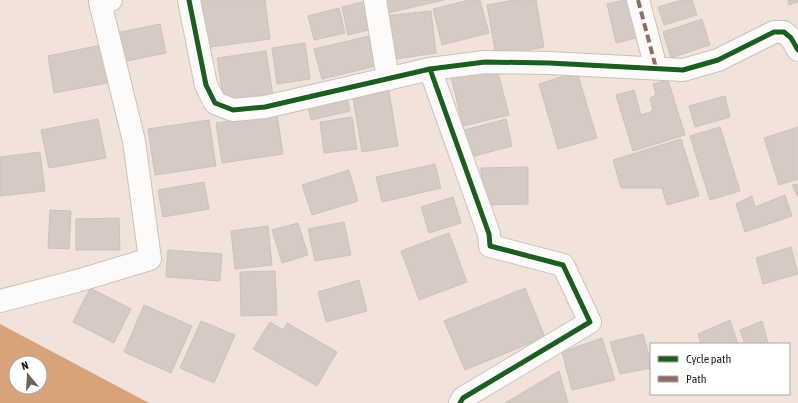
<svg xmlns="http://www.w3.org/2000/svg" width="798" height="403" font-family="'Asap Condensed',sans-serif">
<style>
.water{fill:#d8a27b;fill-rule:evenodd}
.building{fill:#d6cbc4;stroke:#cdc2bb}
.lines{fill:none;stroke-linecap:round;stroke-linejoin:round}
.minor-casing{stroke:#cbc1bb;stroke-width:24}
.minor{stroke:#fdfbf9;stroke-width:22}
.quiet{stroke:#8d6e63;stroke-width:4;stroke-dasharray:8 4;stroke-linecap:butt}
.cycleway-casing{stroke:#fff;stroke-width:8}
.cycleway{stroke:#1b5e20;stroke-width:5}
</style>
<rect width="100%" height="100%" fill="#f1e3da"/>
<path class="water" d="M0,324L149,403H0ZM16,363H40V387H16Z"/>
<g class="building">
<path d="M197,0H265L270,39L203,48Z"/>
<path d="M385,0H444L388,13Z"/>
<path d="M469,0H480L489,33L442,45L433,9Z"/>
<path d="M515,0H536L544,47L496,56L487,5Z"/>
<path d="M624,0H636L644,36L616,43L607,4Z"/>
<path d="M682,0H692L697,15L664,25L658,7Z"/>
<path d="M788,0H798V2L789,5Z"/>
<path d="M366,1L373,29L348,35L342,7Z"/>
<path d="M339,8L345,33L314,40L308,16Z"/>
<path d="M431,11L436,53L389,60L383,16Z"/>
<path d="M702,19L710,45L671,58L663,32Z"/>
<path d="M160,24L166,53L122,62L116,33Z"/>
<path d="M369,36L376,66L322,79L314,49Z"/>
<path d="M305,43L310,79L277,84L272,48Z"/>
<path d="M106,44L113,82L54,93L48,56Z"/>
<path d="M266,51L273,96L224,103L217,58Z"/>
<path d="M496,65L509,115L463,126L451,77Z"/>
<path d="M577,72L597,138L558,149L539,84Z"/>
<path d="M668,80L685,135L633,151L616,95L634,90L641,115L653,111L650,98L656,95L653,84Z"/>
<path d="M389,91L398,146L362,152L353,98Z"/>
<path d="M346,93L350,111L311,120L307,102Z"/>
<path d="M725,96L730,117L695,127L689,106Z"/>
<path d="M277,114L283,154L222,163L216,123Z"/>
<path d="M352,117L357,149L324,153L320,122Z"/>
<path d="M98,119L106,158L49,168L41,130Z"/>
<path d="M506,119L512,146L471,157L464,130Z"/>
<path d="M209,120L216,166L155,175L148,129Z"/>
<path d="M720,127L740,191L710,200L690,136Z"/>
<path d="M798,127V179L779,185L764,138Z"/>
<path d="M681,139L699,196L667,205L662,188H621L613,160Z"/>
<path d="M40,152L45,191L0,196V157Z"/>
<path d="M435,164L441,188L382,202L376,177Z"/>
<path d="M528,167V204L482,205L481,168Z"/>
<path d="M349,170L358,201L312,215L302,185Z"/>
<path d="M204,182L209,209L163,217L158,190Z"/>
<path d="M798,184V197L792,185Z"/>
<path d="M785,195L792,216L745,232L736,204L752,196L755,207Z"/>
<path d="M453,197L461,223L429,233L421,207Z"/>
<path d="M50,210L71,211L69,249L48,248Z"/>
<path d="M119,218L120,250H76V219Z"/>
<path d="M344,222L351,255L315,261L308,229Z"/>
<path d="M298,223L308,255L282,263L272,230Z"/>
<path d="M268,226L272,265L235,269L231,231Z"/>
<path d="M449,233L467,282L419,300L401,251Z"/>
<path d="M791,247L798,274L763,284L756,258Z"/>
<path d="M168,250L222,254L220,281L166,277Z"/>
<path d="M275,271L277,315L241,316L240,272Z"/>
<path d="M359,280L367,311L326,322L318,292Z"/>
<path d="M90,288L131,309L114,343L73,322Z"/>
<path d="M525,288L545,337L465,370L444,321Z"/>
<path d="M144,305L192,326L171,373L124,352Z"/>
<path d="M730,320L738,344H701L698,334Z"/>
<path d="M201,321L235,335L214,383L180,368Z"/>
<path d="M762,321L768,343L764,344H745L740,330Z"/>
<path d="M270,322L283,330L287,323L337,352L317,386L253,349Z"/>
<path d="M643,334L651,362V368L620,374L610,342Z"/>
<path d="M602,338L615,380L572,390L562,352Z"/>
<path d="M559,371L568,403H505Z"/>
</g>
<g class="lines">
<defs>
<g id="minor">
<path d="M189,0L206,85L215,103L233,110L265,107L430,69L485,62L549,63L683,70L718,60L774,32H784L791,38L798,50"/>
<path d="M375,0L388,79"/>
<path d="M638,0L656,68"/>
<path d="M430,69L489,234L490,246L563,265L590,322L463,398L460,403"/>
<path d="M0,301L77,281L150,259L134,141L100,2L111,0"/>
</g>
</defs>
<use href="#minor" class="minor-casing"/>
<use href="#minor" class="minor"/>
<path class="quiet" d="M638,0L656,68"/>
<defs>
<g id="cycleway">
<path d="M189,0L206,85L215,103L233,110L265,107L430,69L485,62L549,63L683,70L718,60L774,32H784L791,38L798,50"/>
<path d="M430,69L489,234L490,246L563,265L590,322L463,398L460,403"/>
</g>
</defs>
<use href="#cycleway" class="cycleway-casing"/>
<use href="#cycleway" class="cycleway"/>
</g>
<rect x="650" y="343" width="140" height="52" fill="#ffffff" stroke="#a8a5a2"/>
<rect x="658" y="356" width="20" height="6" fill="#1b5e20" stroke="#a8a5a2"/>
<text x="686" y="363" font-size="12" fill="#251d17">Cycle path</text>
<rect x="658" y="376" width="20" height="6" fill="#8d6e63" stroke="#a8a5a2"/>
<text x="686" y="383" font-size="12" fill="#251d17">Path</text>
<g transform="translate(28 375) rotate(342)"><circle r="19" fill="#ffffff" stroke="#a8a5a2"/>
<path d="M0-3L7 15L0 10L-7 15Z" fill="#6c625b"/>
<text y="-6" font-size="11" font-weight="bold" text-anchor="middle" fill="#251d17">N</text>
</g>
</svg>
